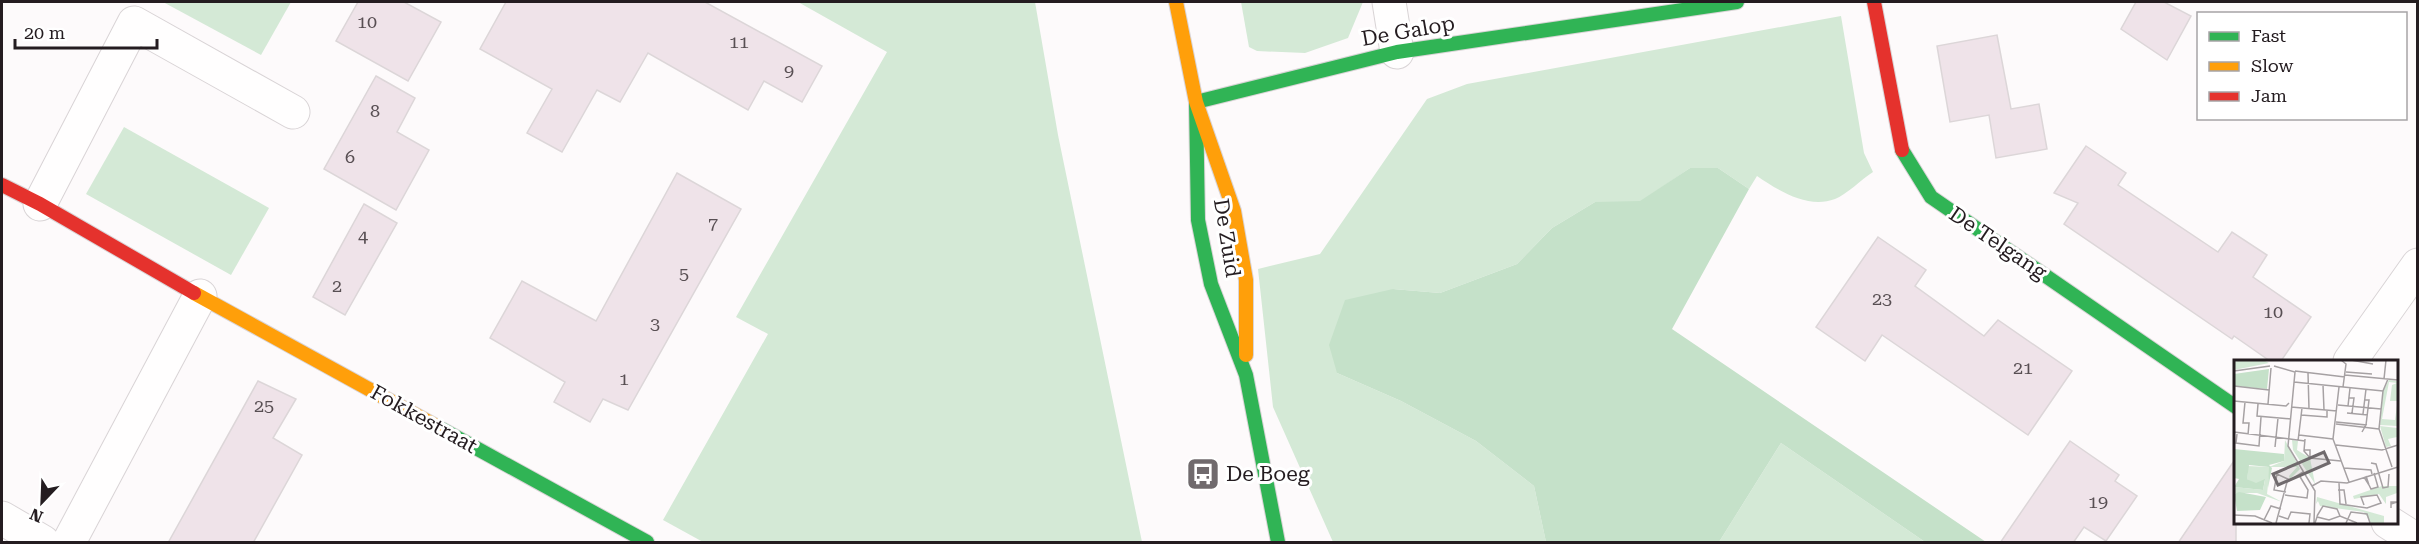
<svg xmlns="http://www.w3.org/2000/svg" width="2419" height="544" font-family="'Roboto Serif',serif">
<style>
.green{fill:#d4e9d6}
.forest{fill:#c5e1c9}
.building{fill:#efe3e9;stroke:#dcd6d8;stroke-width:1.5}
.lines{fill:none;stroke-linecap:round;stroke-linejoin:round}
.street-casing{stroke:#d9d4d6;stroke-width:35}
.fast-casing{stroke:#d9d4d6;stroke-width:16}
.slow-casing{stroke:#d9d4d6;stroke-width:16}
.jam-casing{stroke:#d9d4d6;stroke-width:16}
.street{stroke:#fffefe;stroke-width:33}
.fast{stroke:#30b455;stroke-width:14}
.slow{stroke:#ff9f0a;stroke-width:14}
.jam{stroke:#e5322d;stroke-width:14}
.labels{text-anchor:middle;stroke-width:6;stroke-linejoin:round;paint-order:stroke}
.number-label{font-size:18px;fill:#584f53}
.street-label{font-size:21px;fill:#241c20;stroke:#fff}
.poi-label{font-size:21px;fill:#241c20;stroke:#fff;text-anchor:start}
.inset-road{fill:none;stroke:#a6a1a3;stroke-width:1.5}
.view{fill:#706a6d;fill-opacity:0.15;stroke:#706a6d;stroke-width:3}
.inset-edge{fill:none;stroke:#241c20;stroke-width:3}
</style>
<rect width="100%" height="100%" fill="#fdfafb"/>
<g class="green">
<path d="M163,2H291L261,55Z"/>
<path d="M798,2H1035L1058,135L1142,542H703L663,520L768,334L736,317L887,52Z"/>
<path d="M1241,2H1363L1348,38L1305,53L1257,51L1249,47Z"/>
<path d="M1841,16L1864,153L1873,172C1862,179 1846,195 1835,199C1808,209 1779,191 1757,176L1749,189L1718,168H1690L1640,202H1595L1552,228L1517,264L1440,293L1393,289L1337,373L1401,401L1476,441L1534,486L1546,542H1333L1273,407L1258,269L1320,254L1427,99L1467,84Z"/>
<path d="M124,127L269,208L231,275L86,194Z"/>
<path d="M1781,443L1925,542H1719Z"/>
</g>
<path class="forest" d="M1690,168H1718L1749,189L1672,329L1986,542H1925L1781,443L1719,542H1546L1534,486L1476,441L1401,401L1337,373L1329,345L1345,300L1393,289L1440,293L1517,264L1552,228L1595,202L1640,201Z"/>
<g class="building">
<path d="M358,2H404L441,22L408,81L336,41Z"/>
<path d="M506,2H705L822,66L802,102L764,81L748,110L648,53L620,102L597,90L562,152L527,133L552,89L480,49Z"/>
<path d="M2136,2H2164L2191,16L2167,60L2121,29Z"/>
<path d="M1997,35L2011,109L2039,104L2047,149L1996,158L1989,115L1950,122L1937,46Z"/>
<path d="M376,76L415,98L397,132L429,150L396,210L324,169Z"/>
<path d="M2086,146L2126,173L2118,185L2218,252L2232,232L2267,255L2253,277L2311,317L2281,361H2270L2234,336L2232,339L2064,224L2078,203L2054,193Z"/>
<path d="M677,173L741,209L628,410L603,399L590,422L554,402L565,382L490,338L522,281L596,321Z"/>
<path d="M364,204L397,223L345,315L313,297Z"/>
<path d="M1878,237L1926,270L1915,286L1984,336L1998,320L2072,371L2028,435L1882,335L1865,361L1816,327Z"/>
<path d="M258,381L296,399L273,438L302,455L253,543H168Z"/>
<path d="M2070,441L2119,475L2115,481L2137,496L2106,541L2084,527L2073,543H2000Z"/>
<path d="M2236,458V543H2178Z"/>
</g>
<g class="lines">
<defs>
<g id="street">
<path d="M1389,2L1397,52"/>
<path d="M40,204L134,23L293,112"/>
<path d="M2350,361L2418,265"/>
<path d="M2,518L43,542"/>
<path d="M2388,522L2418,541"/>
<path d="M69,542L200,296"/>
</g>
<g id="fast">
<path d="M1196,102L1397,52L1737,2"/>
<path d="M1196,102L1198,220L1211,284L1246,375L1278,542"/>
<path d="M1902,150L1931,197L2236,407"/>
<path d="M436,426L647,542"/>
</g>
<g id="slow">
<path d="M1176,2L1196,102L1234,211L1246,280V355"/>
<path d="M194,293L436,426"/>
</g>
<g id="jam">
<path d="M1874,2L1902,150"/>
<path d="M2,185L40,204L194,293"/>
</g>
</defs>
<use href="#street" class="street-casing"/>
<use href="#fast" class="fast-casing"/>
<use href="#slow" class="slow-casing"/>
<use href="#jam" class="jam-casing"/>
<use href="#street" class="street"/>
<use href="#fast" class="fast"/>
<use href="#slow" class="slow"/>
<use href="#jam" class="jam"/>
</g>
<defs>
<symbol id="bus-square" viewBox="-11 -11 22 22"><rect x="-9" y="-9" width="18" height="18" rx="4" fill="#706a6d" stroke="#fff"/><path d="M-5-6H5V4H4V6H2V4H-2V6H-4V4H-5ZM-3.5-4V0h7V-4ZM-3.5 1.2v1.5H-2V1.2ZM2 1.2v1.5H3.5V1.2Z" fill="#fff"/></symbol>
</defs>
<g fill-rule="evenodd">
<use href="#bus-square" x="1184" y="455" width="38" height="38"/>
</g>
<g class="labels">
<g class="number-label">
<text x="367" y="28">10</text>
<text x="739" y="48">11</text>
<text x="789" y="77">9</text>
<text x="375" y="117">8</text>
<text x="350" y="163">6</text>
<text x="713" y="230">7</text>
<text x="363" y="242">4</text>
<text x="684" y="280">5</text>
<text x="337" y="292">2</text>
<text x="1882" y="305">23</text>
<text x="2273" y="318">10</text>
<text x="655" y="330">3</text>
<text x="2023" y="374">21</text>
<text x="624" y="385">1</text>
<text x="264" y="412">25</text>
<text x="2098" y="508">19</text>
</g>
<g class="street-label">
<text transform="translate(1408 31) rotate(-10)" y="7">De Galop</text>
<text transform="translate(1227 238) rotate(81)" y="7">De Zuid</text>
<text transform="translate(1998 243) rotate(34)" y="7">De Telgang</text>
<text transform="translate(424 419) rotate(29)" y="7">Fokkestraat</text>
</g>
<g class="poi-label">
<text x="1226" y="481">De Boeg</text>
</g>
</g>
<g transform="translate(2234 360)">
<rect width="164" height="164" fill="#fdfafb"/>
<path d="M8,0H29L35,3L0,10V2ZM155,20L163,21V41H156L158,25L163,23L155,22L148,59L161,60L163,45V66L146,65L149,31ZM146,66L163,68V77L154,79L157,86L152,87ZM51,80L66,109L56,119L55,116L63,107H36L33,134L48,142L23,133H0V127L29,130L31,120L22,124L13,119L14,106L35,107L50,101ZM58,80L64,81L63,90L76,98L81,124L59,90ZM148,126H163V133L152,137V144L145,134L120,139L119,136ZM83,137L150,156V163H137L130,152L86,146L84,141L82,144Z" fill="#d4e9d6"/>
<path d="M35,9L33,29L1,26L0,14ZM0,89L50,94V101L35,105L38,108L34,128L35,107L15,105L13,119L22,123L31,119L29,130L0,127L5,119L0,118ZM5,132L32,137L26,150L3,151L0,134Z" fill="#c5e1c9"/>
<path class="inset-road" d="M107,0L112,4L109,27M117,0L139,4M40,6L61,12L54,86L81,131L80,163M0,11L36,6M61,11L111,17M112,12L138,14M74,13L75,49M111,15L164,20M150,19L152,0M154,19L149,31L145,69L158,107M60,22L149,31M89,25L90,50M0,26L35,30M105,27L99,79L115,122M115,38H120L118,53M131,40H135L132,65M0,41L52,46L55,43M11,42L9,63H15L14,75M24,44L23,56L57,59M34,44L37,8M104,45L147,49M114,46L116,28M57,47L103,51M113,53L134,55M129,54L132,29M67,55L93,57V51M102,62L132,65L128,72M102,64L145,69M0,72L71,81M3,74L2,83L25,86L27,57M65,75L99,79M71,79L70,91L76,98M64,81L68,48M102,85L148,90L164,85M41,87L44,58M70,90H76V98L107,101M137,103L142,104L149,128L154,127L155,114M110,108L137,110L138,114M130,117L135,125L132,116M105,123L106,144L133,148L147,143L143,135L127,137L130,145M135,125L137,129L144,127L140,113M78,126L87,121L113,123L164,107M104,130H110L112,144M52,132L40,130L43,114L56,120M51,135L73,138L74,130L65,115M157,148V142H163L157,144M0,155L21,156L38,163M45,156L54,159L57,152L76,154L75,163M83,156L89,146L103,149L106,156M30,160L37,146L47,149M42,163L53,122L69,112M81,163L83,157L95,160L106,156L123,163M112,163L117,152L133,154L136,163"/>
<path class="view" d="M90,92L95,103L44,125L39,114Z"/>
<rect width="164" height="164" class="inset-edge"/>
</g>
<rect width="2419" height="544" fill="none" stroke="#241c20" stroke-width="6"/>
<rect x="2197" y="12" width="210" height="108" fill="#ffffff" stroke="#a7a4a6" stroke-width="1.5"/>
<rect x="2209" y="32" width="30" height="9" fill="#30b455" stroke="#a7a4a6" stroke-width="1.5"/>
<text x="2251" y="42" font-size="18" fill="#241c20">Fast</text>
<rect x="2209" y="62" width="30" height="9" fill="#ff9f0a" stroke="#a7a4a6" stroke-width="1.5"/>
<text x="2251" y="72" font-size="18" fill="#241c20">Slow</text>
<rect x="2209" y="92" width="30" height="9" fill="#e5322d" stroke="#a7a4a6" stroke-width="1.5"/>
<text x="2251" y="102" font-size="18" fill="#241c20">Jam</text>
<g transform="translate(42 502) rotate(203)" stroke="#ffffff" stroke-width="4.5" paint-order="stroke">
<path d="M0-4.5L10 22L0 15L-10 22Z" fill="#241c20"/>
<text y="-9" font-size="16" font-weight="bold" text-anchor="middle" fill="#241c20">N</text>
</g>
<path d="M15 39v9h142v-9" fill="none" stroke="#241c20" stroke-width="3"/>
<text x="24" y="39" font-size="18" fill="#241c20" stroke="#ffffff" stroke-width="4.5" paint-order="stroke">20 m</text>
</svg>
